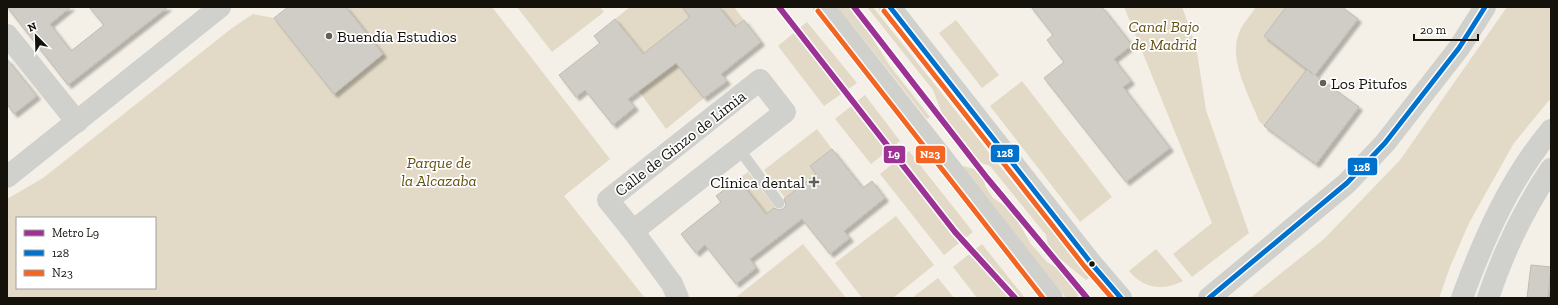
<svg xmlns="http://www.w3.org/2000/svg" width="1558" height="305" font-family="'Zilla Slab',serif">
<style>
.green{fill:#e2dac6;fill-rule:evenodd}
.building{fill:#d0cdc6;stroke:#bfbbb4;filter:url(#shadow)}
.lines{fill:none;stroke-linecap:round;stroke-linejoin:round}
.lane{stroke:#d0d0cd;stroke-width:11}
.street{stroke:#d0d0cd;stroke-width:22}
.secondary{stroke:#d0d0cd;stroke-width:22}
.primary{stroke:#d0d0cd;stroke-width:22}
.bus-1-casing{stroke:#fff;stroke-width:8}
.bus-2-casing{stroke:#fff;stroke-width:8}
.bus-1{stroke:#0072ce;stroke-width:5}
.bus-2{stroke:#f26522;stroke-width:5}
.metro-1-casing{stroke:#fff;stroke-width:9}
.metro-1{stroke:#9c3293;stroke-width:6}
.poi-dot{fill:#626058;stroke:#fff;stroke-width:1.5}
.bus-dot{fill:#14120b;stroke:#fff;stroke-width:1.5}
.labels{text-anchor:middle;stroke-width:3.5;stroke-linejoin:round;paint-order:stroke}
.park-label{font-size:16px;font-style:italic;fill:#645011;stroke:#fff}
.poi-label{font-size:16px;fill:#14120b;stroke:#fff;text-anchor:start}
.street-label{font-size:16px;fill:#14120b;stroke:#fff}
.line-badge{stroke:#fff;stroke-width:1.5}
.badge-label{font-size:11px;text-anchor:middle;font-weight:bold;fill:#fff}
</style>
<defs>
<filter id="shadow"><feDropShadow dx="3.5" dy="3.5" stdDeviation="1" flood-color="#0004"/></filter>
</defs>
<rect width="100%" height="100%" fill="#f4f0e7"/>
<g class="green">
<path d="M346,7H492L610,159L564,196L645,298H7V199L43,178L232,28L253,14L274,18L334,94L383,54ZM17,218H155V288H17Z"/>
<path d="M517,7H600L604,12L552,52Z"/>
<path d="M630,7H688L684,10L690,17L644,54L615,19Z"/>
<path d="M719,7H734L744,20L735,27Z"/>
<path d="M838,7H850L857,14L890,66L930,117L927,119Z"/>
<path d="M867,7H873L1089,278L1086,280L1049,250L1046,235L990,166L966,158L953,142L933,90Z"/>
<path d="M1124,7H1182L1196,46L1206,110L1249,233L1192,277L1173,254L1212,223Z"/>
<path d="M1256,7H1286L1264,36L1307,69L1264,126L1259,121C1249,95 1228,60 1239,33C1242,24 1251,15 1256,7Z"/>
<path d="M1507,7H1551V98L1514,143L1469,223L1450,267L1439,298H1250L1324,239L1400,160Z"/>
<path d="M956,20L999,75L982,88L939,33Z"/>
<path d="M807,22L857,83L824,106L778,46Z"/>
<path d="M676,63L704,98L666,129L639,91Z"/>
<path d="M1022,81L1112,197L1080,222L990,106Z"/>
<path d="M865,95L900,141L871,164L835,119Z"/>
<path d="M817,129L832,149L811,166L816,174L785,198L764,170Z"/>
<path d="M909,151L973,232L944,255L880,174Z"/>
<path d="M964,166L984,172L985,186L993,198L1011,210L1031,244L1047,262L1080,282L1086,290L1076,298H1066L963,168Z"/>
<path d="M748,172L775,207L766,214L738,179Z"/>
<path d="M896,216L934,265L893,298H862L835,263Z"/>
<path d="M803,244L846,298H735Z"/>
<path d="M982,244L1025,298H977L953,267Z"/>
<path d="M1156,249L1183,281L1181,282C1161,291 1143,288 1129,271Z"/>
<path d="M938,278L954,298H912Z"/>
</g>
<g class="building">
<path d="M7,7H71L50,24L71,51L104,25L89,7H168L68,85Z"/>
<path d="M288,7H346L383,54L334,94L274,18Z"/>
<path d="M682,7H719L735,27L744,20L761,42L721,74L727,81L704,98L676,63L628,99L635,107L613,125L585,90L576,97L559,75L600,43L594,36L615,19L643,54L690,17Z"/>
<path d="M1031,7H1102L1132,45L1114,59L1131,81L1123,87L1170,148L1126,182L1044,78L1064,62L1047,40L1053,35Z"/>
<path d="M1286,7H1342L1358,19L1315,75L1359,107L1316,164L1264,126L1307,69L1313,74L1264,36Z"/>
<path d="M7,59L37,96L14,114L7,104Z"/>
<path d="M832,149L863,188L872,181L885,198L844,231L850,238L830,254L802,219L750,259L756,268L736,284L705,245L696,253L681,234L721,202L716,196L738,179L766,214L774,208L779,210L783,209L786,205L784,199L816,174L810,166Z"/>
<path d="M1531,265L1551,267L1548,298H1527Z"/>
</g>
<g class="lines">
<path class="lane" d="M739,149L779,203"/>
<g class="street">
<path d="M7,35L77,122"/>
<path d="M760,80L785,112L633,231L608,200Z"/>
<path d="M7,177L220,7"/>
<path d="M633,231L672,284L678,298"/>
<path d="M1209,298L1347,183L1385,143L1459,48L1485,7"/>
</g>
<g class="secondary">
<path d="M824,7L1052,298"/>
<path d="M890,7L1091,263L1121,298"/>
</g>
<g class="primary">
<path d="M1462,298C1484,238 1510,179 1551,130"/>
<path d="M1488,298C1503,253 1524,209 1551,169"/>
</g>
<defs>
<g id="bus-1">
<path d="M890,7L1091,263L1121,298"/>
<path d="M1209,298L1347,183L1385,143L1459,48L1485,7"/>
</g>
<g id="bus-2">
<path d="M818,11L1043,298"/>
<path d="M884,11L1085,267L1112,298"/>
</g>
</defs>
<use href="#bus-1" class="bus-1-casing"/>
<use href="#bus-2" class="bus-2-casing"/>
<use href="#bus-1" class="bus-1"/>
<use href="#bus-2" class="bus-2"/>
<defs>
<g id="metro-1">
<path d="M779,7L955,232L1015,298"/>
<path d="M854,7L987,178L1087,298"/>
</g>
</defs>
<use href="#metro-1" class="metro-1-casing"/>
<use href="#metro-1" class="metro-1"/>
</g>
<g class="poi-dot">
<circle cx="329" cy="36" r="4"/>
<circle cx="1323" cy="83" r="4"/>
<path d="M812 176h4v4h4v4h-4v4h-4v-4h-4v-4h4z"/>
</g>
<circle class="bus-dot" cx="1092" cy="264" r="3.5"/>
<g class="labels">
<g class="park-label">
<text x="1164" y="32">Canal Bajo<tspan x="1164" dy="18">de Madrid</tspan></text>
<text x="439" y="168">Parque de<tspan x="439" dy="18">la Alcazaba</tspan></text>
</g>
<g class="poi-label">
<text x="337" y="42">Buendía Estudios</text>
<text x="1331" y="89">Los Pitufos</text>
<text x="805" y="188" text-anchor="end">Clínica dental</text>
</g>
<g class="street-label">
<text transform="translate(680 143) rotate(-38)" y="6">Calle de Ginzo de Limia</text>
</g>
</g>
<g class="line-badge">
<rect x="990" y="144" width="30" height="19" rx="4" fill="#0072ce"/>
<rect x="915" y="145" width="31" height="19" rx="4" fill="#f26522"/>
<rect x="883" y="145" width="23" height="19" rx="4" fill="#9c3293"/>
<rect x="1347" y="157" width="31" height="19" rx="4" fill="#0072ce"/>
</g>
<g class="badge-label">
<text x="1005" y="157">128</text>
<text x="930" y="158">N23</text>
<text x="894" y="158">L9</text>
<text x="1362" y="171">128</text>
</g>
<rect width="1558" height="305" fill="none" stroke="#14120b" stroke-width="16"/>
<rect x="16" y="217" width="140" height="72" fill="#ffffff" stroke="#a1a09d"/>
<rect x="24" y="230" width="20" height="6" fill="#9c3293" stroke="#a1a09d"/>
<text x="52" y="237" font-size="12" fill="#14120b">Metro L9</text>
<rect x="24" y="250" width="20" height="6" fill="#0072ce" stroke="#a1a09d"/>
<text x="52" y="257" font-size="12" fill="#14120b">128</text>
<rect x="24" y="270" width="20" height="6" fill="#f26522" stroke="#a1a09d"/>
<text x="52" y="277" font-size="12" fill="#14120b">N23</text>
<g transform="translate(36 36) rotate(337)" stroke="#ffffff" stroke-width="3" paint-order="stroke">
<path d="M0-3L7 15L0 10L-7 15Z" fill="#14120b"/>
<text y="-6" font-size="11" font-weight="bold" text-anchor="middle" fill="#14120b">N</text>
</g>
<path d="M1414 34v6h64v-6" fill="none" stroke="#14120b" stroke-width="2"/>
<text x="1420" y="34" font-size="12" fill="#14120b" stroke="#ffffff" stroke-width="3" paint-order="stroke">20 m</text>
</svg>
